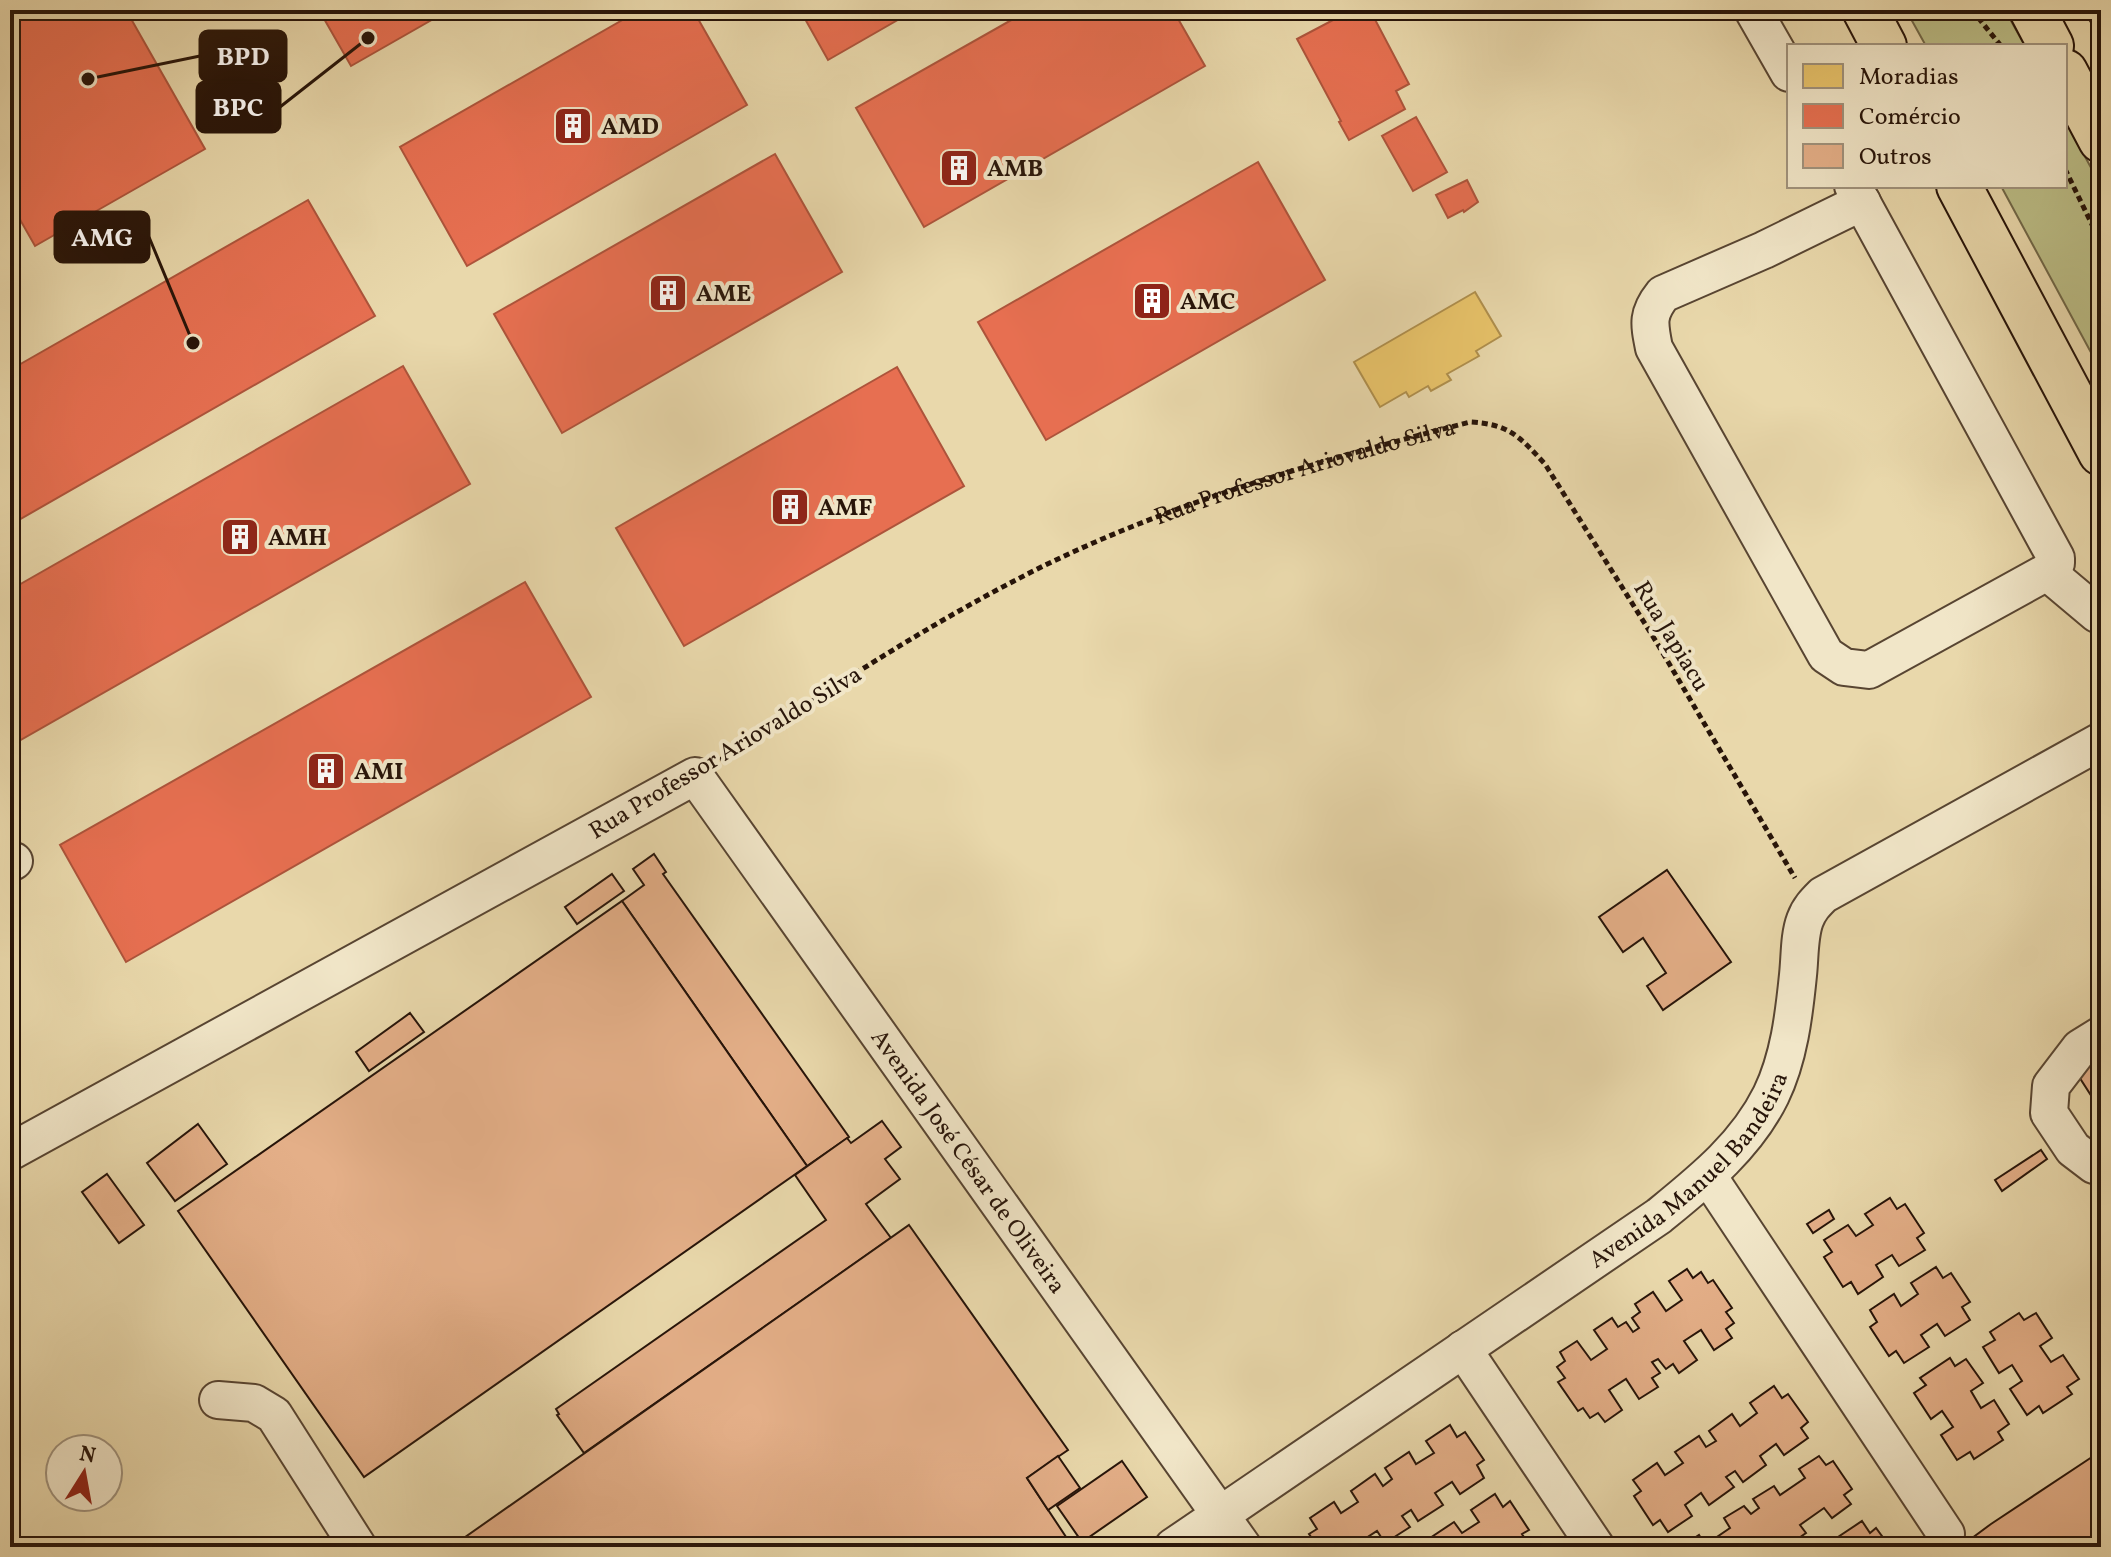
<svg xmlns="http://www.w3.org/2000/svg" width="2111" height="1557" font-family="Vollkorn,serif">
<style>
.green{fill:#bbbd86;stroke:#716848;stroke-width:2}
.homes{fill:#e9c46a;stroke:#af8f4d;stroke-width:2}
.shops{fill:#e76f51;stroke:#ad543b;stroke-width:2}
.building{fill:#e4af88;stroke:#271409;stroke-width:2}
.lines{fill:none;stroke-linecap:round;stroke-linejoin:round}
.minor-casing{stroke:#584532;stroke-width:40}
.highway-casing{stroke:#271409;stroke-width:48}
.path{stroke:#271409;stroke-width:5;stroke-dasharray:6 4;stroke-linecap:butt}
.minor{stroke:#f1e6c8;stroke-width:36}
.highway{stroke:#e9d8ab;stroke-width:44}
.labels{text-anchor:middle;stroke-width:8;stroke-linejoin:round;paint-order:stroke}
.poi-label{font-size:24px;font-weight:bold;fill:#271409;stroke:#f1e6c8;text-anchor:start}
.street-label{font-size:24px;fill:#271409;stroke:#f1e6c8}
.leader{fill:none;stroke:#271409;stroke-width:3}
.callout-dot{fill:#271409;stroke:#f1e6c8;stroke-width:3}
.callout{fill:#271409;stroke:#271409;stroke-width:3}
.callout-label{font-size:26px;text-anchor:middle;font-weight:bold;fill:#fff}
</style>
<rect width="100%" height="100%" fill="#e9d8ab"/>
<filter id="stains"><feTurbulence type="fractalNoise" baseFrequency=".0025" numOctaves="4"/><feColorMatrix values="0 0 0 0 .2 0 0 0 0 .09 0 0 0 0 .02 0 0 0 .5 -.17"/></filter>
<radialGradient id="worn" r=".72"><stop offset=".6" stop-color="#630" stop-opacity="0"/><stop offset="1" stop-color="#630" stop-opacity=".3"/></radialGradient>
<g class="green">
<path d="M1906,10H2005L2025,46H1926Z"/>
<path d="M2065,120L2101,186V371L2001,186H2065Z"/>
</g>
<path class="homes" d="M1475,292L1501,336L1476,351L1479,356L1447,374L1451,380L1431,391L1428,386L1409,397L1406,392L1380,407L1354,362Z"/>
<g class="shops">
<path d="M10,10H126L205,149L35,246L10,202Z"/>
<path d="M319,10H449L351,66Z"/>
<path d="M640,10H693L747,105L467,266L400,147Z"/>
<path d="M800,10H915L828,60Z"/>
<path d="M1029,10H1173L1205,66L924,227L856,108Z"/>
<path d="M1352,10H1370L1409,84L1396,91L1405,109L1349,140L1339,122L1341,121L1297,39Z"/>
<path d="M1416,117L1447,172L1413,191L1382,136Z"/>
<path d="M775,154L842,272L562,433L494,314Z"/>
<path d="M1258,162L1325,280L1046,440L978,322Z"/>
<path d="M1467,180L1478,202L1464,212L1463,210L1448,218L1436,195Z"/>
<path d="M308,200L375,316L10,525V370Z"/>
<path d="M403,366L470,484L10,746V590Z"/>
<path d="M897,367L964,486L684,646L616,528Z"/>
<path d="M525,582L591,697L126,962L60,845Z"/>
</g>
<g class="building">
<path d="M2084,10H2098L2101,15V21L2093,26Z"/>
<path d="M654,854L666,872L663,874L849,1137L807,1166L622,901L644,885L633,869Z"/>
<path d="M1667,870L1731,962L1663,1010L1647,986L1666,973L1643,938L1623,952L1599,917Z"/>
<path d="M612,874L624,891L577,924L565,907Z"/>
<path d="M622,901L807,1166L364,1477L178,1211Z"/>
<path d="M410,1013L424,1032L369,1071L356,1052Z"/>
<path d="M2099,1058H2101V1111L2076,1072Z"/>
<path d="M882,1121L901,1147L885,1159L900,1179L866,1204L891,1238L584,1453L557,1415L559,1414L556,1409L826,1220L795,1175L847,1138L851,1143Z"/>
<path d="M198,1124L227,1164L175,1201L147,1163Z"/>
<path d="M2041,1150L2047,1159L2002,1191L1995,1180Z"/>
<path d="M107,1174L144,1225L119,1243L82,1192Z"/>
<path d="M1890,1198L1897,1209L1905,1204L1924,1233L1917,1238L1925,1250L1899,1266L1892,1255L1876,1265L1883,1277L1858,1294L1851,1282L1843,1287L1824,1257L1832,1252L1824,1240L1848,1225L1856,1236L1873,1225L1865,1214Z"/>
<path d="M1829,1210L1834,1219L1813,1233L1807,1224Z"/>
<path d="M909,1225L1068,1450L1027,1478L1072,1546L451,1547Z"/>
<path d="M1936,1267L1943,1278L1951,1273L1970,1302L1962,1307L1970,1320L1945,1336L1937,1324L1921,1335L1929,1347L1904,1363L1896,1351L1889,1356L1870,1327L1877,1322L1870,1310L1894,1294L1901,1306L1918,1294L1911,1283Z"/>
<path d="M1687,1269L1693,1278L1701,1272L1708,1283L1713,1280L1732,1308L1726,1312L1734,1323L1726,1329L1732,1338L1714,1350L1701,1330L1684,1341L1697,1360L1679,1373L1673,1364L1666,1369L1658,1359L1652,1362L1660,1373L1652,1378L1658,1387L1639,1399L1626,1379L1609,1390L1622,1410L1605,1422L1598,1413L1590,1418L1583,1408L1578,1411L1558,1382L1565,1378L1557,1367L1565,1361L1560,1352L1577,1341L1591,1360L1607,1349L1594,1330L1612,1318L1618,1327L1626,1322L1633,1332L1639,1328L1632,1318L1640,1312L1635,1304L1653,1292L1666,1311L1682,1300L1669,1281Z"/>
<path d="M2019,1313L2024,1320L2036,1313L2052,1338L2040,1346L2051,1362L2063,1355L2079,1379L2067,1387L2072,1394L2043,1413L2039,1406L2027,1415L2010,1389L2022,1381L2012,1365L1999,1373L1983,1347L1995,1340L1990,1332Z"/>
<path d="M1950,1358L1955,1366L1966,1359L1983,1383L1971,1391L1981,1408L1994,1400L2009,1424L1998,1432L2003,1440L1974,1459L1970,1452L1957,1460L1941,1435L1953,1427L1942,1411L1931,1419L1914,1393L1926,1385L1920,1378Z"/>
<path d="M1774,1386L1782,1398L1788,1394L1808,1422L1801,1428L1808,1438L1784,1455L1776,1444L1760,1456L1766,1465L1743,1482L1735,1471L1726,1477L1734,1487L1709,1505L1701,1493L1685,1505L1692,1516L1668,1532L1660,1520L1653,1525L1634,1496L1641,1491L1633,1480L1657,1463L1665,1475L1683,1463L1675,1452L1699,1436L1706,1447L1716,1441L1709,1431L1732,1414L1740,1426L1757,1413L1750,1403Z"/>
<path d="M1450,1425L1457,1437L1465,1432L1484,1460L1477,1465L1484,1478L1460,1494L1452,1482L1435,1493L1443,1505L1418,1521L1411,1510L1402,1516L1410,1527L1385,1543L1377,1531L1360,1542L1364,1547H1318L1309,1534L1317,1529L1310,1518L1334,1502L1341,1513L1358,1502L1351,1491L1375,1474L1383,1486L1392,1479L1385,1468L1409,1452L1416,1464L1434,1453L1426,1441Z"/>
<path d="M2101,1451V1547H1960L1991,1524Z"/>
<path d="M1058,1456L1080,1488L1048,1510L1027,1478Z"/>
<path d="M1819,1456L1826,1465L1833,1461L1852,1489L1844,1495L1851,1504L1832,1518L1824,1508L1800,1525L1806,1533L1786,1547L1778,1538L1770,1544L1773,1547H1681L1699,1535L1705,1545L1730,1528L1724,1518L1744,1506L1751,1514L1759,1508L1753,1499L1774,1486L1780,1495L1805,1478L1799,1469Z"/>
<path d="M1122,1461L1147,1497L1082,1542L1057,1506Z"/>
<path d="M1495,1494L1503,1507L1510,1501L1529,1530L1522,1534L1530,1547H1436L1430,1538L1454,1522L1462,1533L1479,1522L1471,1510Z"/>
<path d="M1862,1521L1870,1533L1876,1528L1890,1547H1845L1838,1537Z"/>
</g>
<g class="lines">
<defs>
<g id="minor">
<path d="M1753,10L1789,73"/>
<path d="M1853,186L2056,558V563L2047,572"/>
<path d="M1862,202L1764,250L1663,294C1647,314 1649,323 1654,348L1826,655L1844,667L1869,670L2047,572L2097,614H2101"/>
<path d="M10,863L14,861"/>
<path d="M2101,1035L2080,1048L2051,1086L2049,1113L2073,1149L2094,1165L2101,1167"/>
<path id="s2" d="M10,1152L695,776L1243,1547"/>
<path d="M1708,1176L1946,1534"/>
<path d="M1463,1349L1596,1547"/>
<path d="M218,1400L254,1403L274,1415L358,1547"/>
<path id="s3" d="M1173,1547L1659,1216C1702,1181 1746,1146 1771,1095C1789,1058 1794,1015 1798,975C1800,957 1799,936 1805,920C1809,909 1815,903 1823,895L2101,741"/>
</g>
<g id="highway">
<path d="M1865,10L1884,46"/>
<path d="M2032,10L2051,46"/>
<path d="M2065,72L2101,140"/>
<path d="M1959,186L2101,453"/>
</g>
</defs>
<use href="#minor" class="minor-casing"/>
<use href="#highway" class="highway-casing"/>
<g class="path">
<path d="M1972,10L2001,46"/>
<path d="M2065,169L2101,243"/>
<path id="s1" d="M720,760C816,699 912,634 1014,581C1156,506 1315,462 1470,422C1509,424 1519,436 1545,464L1657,643L1795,878"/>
</g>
<use href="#minor" class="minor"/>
<use href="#highway" class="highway"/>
</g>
<defs>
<symbol id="building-square" viewBox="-11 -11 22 22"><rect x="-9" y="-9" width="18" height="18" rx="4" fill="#8f2418" stroke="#f1e6c8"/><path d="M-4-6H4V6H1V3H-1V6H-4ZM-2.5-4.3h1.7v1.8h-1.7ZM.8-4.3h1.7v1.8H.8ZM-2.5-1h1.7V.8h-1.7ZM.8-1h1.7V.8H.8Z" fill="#fff"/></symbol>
</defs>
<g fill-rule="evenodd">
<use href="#building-square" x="551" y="104" width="44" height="44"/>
<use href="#building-square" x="937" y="146" width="44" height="44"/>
<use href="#building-square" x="646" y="271" width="44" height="44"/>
<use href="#building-square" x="1130" y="279" width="44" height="44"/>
<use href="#building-square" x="768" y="485" width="44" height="44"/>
<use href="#building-square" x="218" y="515" width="44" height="44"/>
<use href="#building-square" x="304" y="749" width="44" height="44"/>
</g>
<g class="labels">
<g class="poi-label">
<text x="601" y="134">AMD</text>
<text x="987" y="176">AMB</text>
<text x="696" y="301">AME</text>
<text x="1180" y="309">AMC</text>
<text x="818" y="515">AMF</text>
<text x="268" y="545">AMH</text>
<text x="354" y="779">AMI</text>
</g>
<g class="street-label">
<text dy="8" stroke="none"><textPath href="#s1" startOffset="656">Rua Professor Ariovaldo Silva</textPath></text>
<text transform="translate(1672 636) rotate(59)" y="8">Rua Japiacu</text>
<text transform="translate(725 752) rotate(-31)" y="8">Rua Professor Ariovaldo Silva</text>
<text dy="8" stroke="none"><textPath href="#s2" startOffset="1254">Avenida José César de Oliveira</textPath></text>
<text dy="8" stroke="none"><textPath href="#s3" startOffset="642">Avenida Manuel Bandeira</textPath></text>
</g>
</g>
<path class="leader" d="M88 79L200 56M368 38L280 107M193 343L149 237"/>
<g class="callout-dot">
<circle cx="88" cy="79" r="8"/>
<circle cx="368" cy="38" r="8"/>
<circle cx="193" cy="343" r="8"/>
</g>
<g class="callout">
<rect x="200" y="31" width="86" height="50" rx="8"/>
<rect x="197" y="82" width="83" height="50" rx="8"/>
<rect x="55" y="212" width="94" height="50" rx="8"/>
</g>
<g class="callout-label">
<text x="243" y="65">BPD</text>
<text x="238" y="116">BPC</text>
<text x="102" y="246">AMG</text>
</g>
<rect width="2111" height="1557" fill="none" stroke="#e9d8ab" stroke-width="40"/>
<rect x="12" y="12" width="2087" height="1533" fill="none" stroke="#271409" stroke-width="4"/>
<rect x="20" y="20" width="2071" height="1517" fill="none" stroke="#271409" stroke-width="2"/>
<rect x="1787" y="44" width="280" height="144" fill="#f1e6c8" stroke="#a0927c" stroke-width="2"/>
<rect x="1803" y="64" width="40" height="24" fill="#e9c46a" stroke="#a0927c" stroke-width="2"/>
<text x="1859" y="84" font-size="24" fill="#271409">Moradias</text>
<rect x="1803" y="104" width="40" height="24" fill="#e76f51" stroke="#a0927c" stroke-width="2"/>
<text x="1859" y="124" font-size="24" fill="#271409">Comércio</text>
<rect x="1803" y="144" width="40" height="24" fill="#e4af88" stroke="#a0927c" stroke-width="2"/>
<text x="1859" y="164" font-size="24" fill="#271409">Outros</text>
<g transform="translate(84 1473) rotate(11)"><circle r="38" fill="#f1e6c8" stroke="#a0927c" stroke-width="2"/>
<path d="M0-6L14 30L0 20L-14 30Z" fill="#8f2418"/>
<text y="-12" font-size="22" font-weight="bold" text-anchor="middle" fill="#271409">N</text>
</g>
<rect width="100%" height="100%" filter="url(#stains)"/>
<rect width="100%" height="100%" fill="url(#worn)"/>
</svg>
